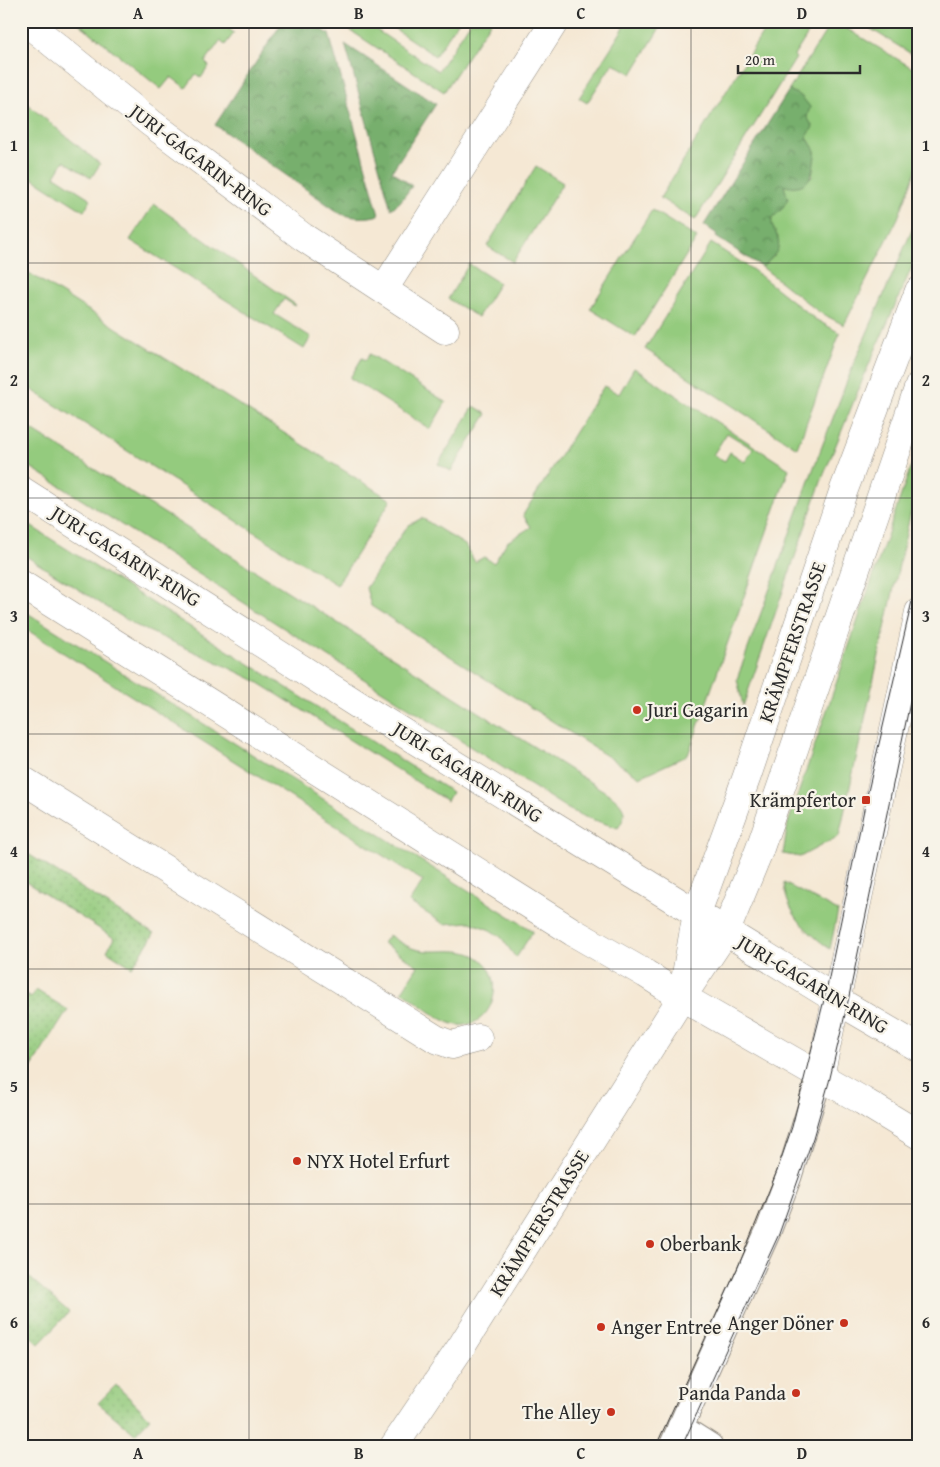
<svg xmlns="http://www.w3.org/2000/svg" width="940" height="1467" font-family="'Gentium Book Plus',serif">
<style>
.green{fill:#94cb7e;stroke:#607b54;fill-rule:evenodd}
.forest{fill:url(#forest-crowns);stroke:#516d4c}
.garden{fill:url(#garden-dots);stroke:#607b54}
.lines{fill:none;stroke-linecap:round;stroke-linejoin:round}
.pedestrian-casing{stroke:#908a80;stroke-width:27}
.minor-casing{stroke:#908a80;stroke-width:29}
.tertiary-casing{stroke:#908a80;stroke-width:29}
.pedestrian{stroke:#fff;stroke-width:25}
.minor{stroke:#fff;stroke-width:28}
.tertiary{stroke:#fff;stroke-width:28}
.tram{stroke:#2b2b2b;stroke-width:1}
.grid{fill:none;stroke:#2b2b2b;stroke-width:1;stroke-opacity:0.55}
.poi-dot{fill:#c8321e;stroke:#f7f3e8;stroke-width:2}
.labels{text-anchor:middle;stroke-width:4.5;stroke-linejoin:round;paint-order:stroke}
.street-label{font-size:20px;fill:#2b2b2b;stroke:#f7f3e8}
.poi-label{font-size:20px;fill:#2b2b2b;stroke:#f7f3e8;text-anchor:start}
.neatline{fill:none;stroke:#2b2b2b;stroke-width:2}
.grid-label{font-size:16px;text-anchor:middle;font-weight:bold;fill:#2b2b2b}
</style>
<defs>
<pattern id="forest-crowns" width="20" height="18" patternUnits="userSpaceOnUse" patternTransform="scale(1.25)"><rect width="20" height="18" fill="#77af6d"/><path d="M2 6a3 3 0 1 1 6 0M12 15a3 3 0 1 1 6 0" fill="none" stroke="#628f5a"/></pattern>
<pattern id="garden-dots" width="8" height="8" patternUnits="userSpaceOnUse" patternTransform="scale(1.25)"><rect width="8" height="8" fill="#94cb7e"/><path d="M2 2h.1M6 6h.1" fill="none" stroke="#80ae6d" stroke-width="1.8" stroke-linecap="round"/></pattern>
</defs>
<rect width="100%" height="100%" fill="#f7f3e8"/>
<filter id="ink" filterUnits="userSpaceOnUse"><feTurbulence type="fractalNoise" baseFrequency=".02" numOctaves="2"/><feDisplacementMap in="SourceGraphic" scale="10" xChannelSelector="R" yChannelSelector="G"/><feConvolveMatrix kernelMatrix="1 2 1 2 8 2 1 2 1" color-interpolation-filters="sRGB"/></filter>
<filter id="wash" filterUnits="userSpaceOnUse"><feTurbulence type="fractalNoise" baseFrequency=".0096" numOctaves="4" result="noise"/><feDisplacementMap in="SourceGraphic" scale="20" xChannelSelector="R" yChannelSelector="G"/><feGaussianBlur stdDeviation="1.12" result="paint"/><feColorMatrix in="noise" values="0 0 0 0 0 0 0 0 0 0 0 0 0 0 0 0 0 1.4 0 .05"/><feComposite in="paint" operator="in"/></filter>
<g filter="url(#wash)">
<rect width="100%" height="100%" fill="#f5e8d4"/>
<g class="green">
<path d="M76,21H227L232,25L229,29L234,33L225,45L220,41L205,62L209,66L201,78L196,74L186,88L171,77L161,89Z"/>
<path d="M336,21H363L438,71L471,21H491L444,92Z"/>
<path d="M383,21H459L435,56Z"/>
<path d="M628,21H664L632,74L613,63L587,103L579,98Z"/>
<path d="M770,21H816L794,56L796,58L695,220L660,198Z"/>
<path d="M832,21H834L919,72V162L898,218L844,325L819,312L762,267L774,256L778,237L771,226L772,217L781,210L784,186L812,177L815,152L807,137V117L802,97L789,90Z"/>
<path d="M858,21H919V51L913,55Z"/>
<path d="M21,99L100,164L91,178L64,161L55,176L91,199L84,211L21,171Z"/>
<path d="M536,166L563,183L513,262L487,246Z"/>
<path d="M154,204L296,305L295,306L284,299L274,314L311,337L304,349L130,240Z"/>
<path d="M652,210L697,238L635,337L590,309Z"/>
<path d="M919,214V251L867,369L822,479L743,706L737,679L811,475L854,363Z"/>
<path d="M711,243L753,270L815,319L840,333L797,448L645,349Z"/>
<path d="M469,264L499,283L478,317L448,299Z"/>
<path d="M21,268L391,500L337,585L21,383Z"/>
<path d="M370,354L446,402L430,429L350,378L362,358L366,360Z"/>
<path d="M634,368L789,469L688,755L640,777L371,606L366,588L403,532L409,525L422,518L465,545L475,562L484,557L494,563L507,542L531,527L523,515L604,386L619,394ZM727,433L753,449L745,462L730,452L725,461L713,455Z"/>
<path d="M474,406L487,414L451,471L438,464Z"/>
<path d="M21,423L612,796C625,806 628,814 618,828L585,817L568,809L21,461Z"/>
<path d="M919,443V475L839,836L800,857L783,854L788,823Z"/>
<path d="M21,520L452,792L447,801L256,681L217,662L135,625L21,553Z"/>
<path d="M21,609L533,931L516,958L501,937L490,930L470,922L444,924L409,902L423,881L21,626Z"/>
<path d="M784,883L838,911L830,949C807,932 786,913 784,883Z"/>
<path d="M389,935C398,941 408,948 419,950C441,954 467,944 485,963C506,985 490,1029 457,1025C440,1022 417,1001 402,991L418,966L383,943Z"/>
</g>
<g class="forest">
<path d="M283,21H309L329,34L379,215C365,219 355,218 341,214L215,125Z"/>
<path d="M345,44L436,104L392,171L412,186L400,202L391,209Z"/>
<path d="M789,90L802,97L810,107L807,117L813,127L807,137C809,142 813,146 815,151C816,154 814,160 814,163C811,183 804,188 784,186L788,199L781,210L772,218C771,228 774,227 777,236C783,250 771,259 762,267L716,237L717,234L704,225Z"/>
</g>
<g class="garden">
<path d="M25,852L154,934L132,967L107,951L114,938L21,879V874L27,865L21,860Z"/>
<path d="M36,990L68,1010L24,1079L21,1077V992L31,998Z"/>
<path d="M21,1270L69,1312L39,1344L21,1327Z"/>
<path d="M116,1385L150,1418L135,1434L98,1403Z"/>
</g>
</g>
<g filter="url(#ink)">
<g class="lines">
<defs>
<g id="pedestrian">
<path d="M680,1427L710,1446"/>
<path d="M672,1446L769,1229L789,1176L820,1076"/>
</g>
<g id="minor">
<path d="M25,21L151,123L303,237L445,330"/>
<path d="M384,289L555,21"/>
<path d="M21,779L436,1039L452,1045L478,1038"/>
<path d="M820,1076L919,612"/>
<path d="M394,1446L463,1344L682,997"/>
</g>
<g id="tertiary">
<path d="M21,490L371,713L847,1006L919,1048"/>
<path d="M21,584L573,932L646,974L682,997L863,1101L919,1135"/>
<path d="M688,988L726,931L759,851L919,386"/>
<path d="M682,997L697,913L747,776L843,492L919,291"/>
</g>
</defs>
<use href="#pedestrian" class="pedestrian-casing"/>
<use href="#minor" class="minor-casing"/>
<use href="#tertiary" class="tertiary-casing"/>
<use href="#pedestrian" class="pedestrian"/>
<use href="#minor" class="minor"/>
<use href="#tertiary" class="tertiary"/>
<g class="tram">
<path d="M656,1446L738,1267L777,1171L792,1127L826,992L866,800L919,571"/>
<path d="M682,1446L779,1234L813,1138L829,1082L847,1006L919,659"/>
</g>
</g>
</g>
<path class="grid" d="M249,21V1446M470,21V1446M691,21V1446M21,263H919M21,498H919M21,734H919M21,969H919M21,1204H919"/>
<g class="poi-dot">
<circle cx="637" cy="710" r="5"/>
<rect x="861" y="795" width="10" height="10" rx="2.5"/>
<circle cx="297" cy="1161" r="5"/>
<circle cx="650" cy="1244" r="5"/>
<circle cx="844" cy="1323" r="5"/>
<circle cx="601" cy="1327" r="5"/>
<circle cx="796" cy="1393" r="5"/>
<circle cx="611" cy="1412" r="5"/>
</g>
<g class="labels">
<g class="street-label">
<text transform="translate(201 160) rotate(37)" y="7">JURI-GAGARIN-RING</text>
<text transform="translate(126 556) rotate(32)" y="7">JURI-GAGARIN-RING</text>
<text transform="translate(792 642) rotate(-71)" y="7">KRÄMPFERSTRASSE</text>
<text transform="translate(468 772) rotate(32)" y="7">JURI-GAGARIN-RING</text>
<text transform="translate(813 984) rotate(31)" y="7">JURI-GAGARIN-RING</text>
<text transform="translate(539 1223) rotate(-58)" y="7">KRÄMPFERSTRASSE</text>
</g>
<g class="poi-label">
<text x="647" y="717">Juri Gagarin</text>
<text x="856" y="807" text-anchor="end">Krämpfertor</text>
<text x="307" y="1168">NYX Hotel Erfurt</text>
<text x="660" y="1251">Oberbank</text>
<text x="834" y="1330" text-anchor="end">Anger Döner</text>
<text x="611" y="1334">Anger Entree</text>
<text x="786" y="1400" text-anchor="end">Panda Panda</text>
<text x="601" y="1419" text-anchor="end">The Alley</text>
</g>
</g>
<rect width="940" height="1467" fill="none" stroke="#f7f3e8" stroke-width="55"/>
<path d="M738 65v8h122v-8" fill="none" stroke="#2b2b2b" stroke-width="2.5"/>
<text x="745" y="65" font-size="15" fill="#2b2b2b" stroke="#f7f3e8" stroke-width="4" paint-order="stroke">20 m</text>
<rect x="28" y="28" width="884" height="1412" class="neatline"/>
<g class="grid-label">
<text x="138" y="19">A</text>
<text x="359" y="19">B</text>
<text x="581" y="19">C</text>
<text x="802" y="19">D</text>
<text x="14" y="151">1</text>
<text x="926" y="151">1</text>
<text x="14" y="386">2</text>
<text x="926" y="386">2</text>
<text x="14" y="622">3</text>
<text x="926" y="622">3</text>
<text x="14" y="857">4</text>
<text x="926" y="857">4</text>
<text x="14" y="1092">5</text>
<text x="926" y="1092">5</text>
<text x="14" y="1328">6</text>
<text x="926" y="1328">6</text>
<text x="138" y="1459">A</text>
<text x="359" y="1459">B</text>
<text x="581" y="1459">C</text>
<text x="802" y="1459">D</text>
</g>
</svg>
